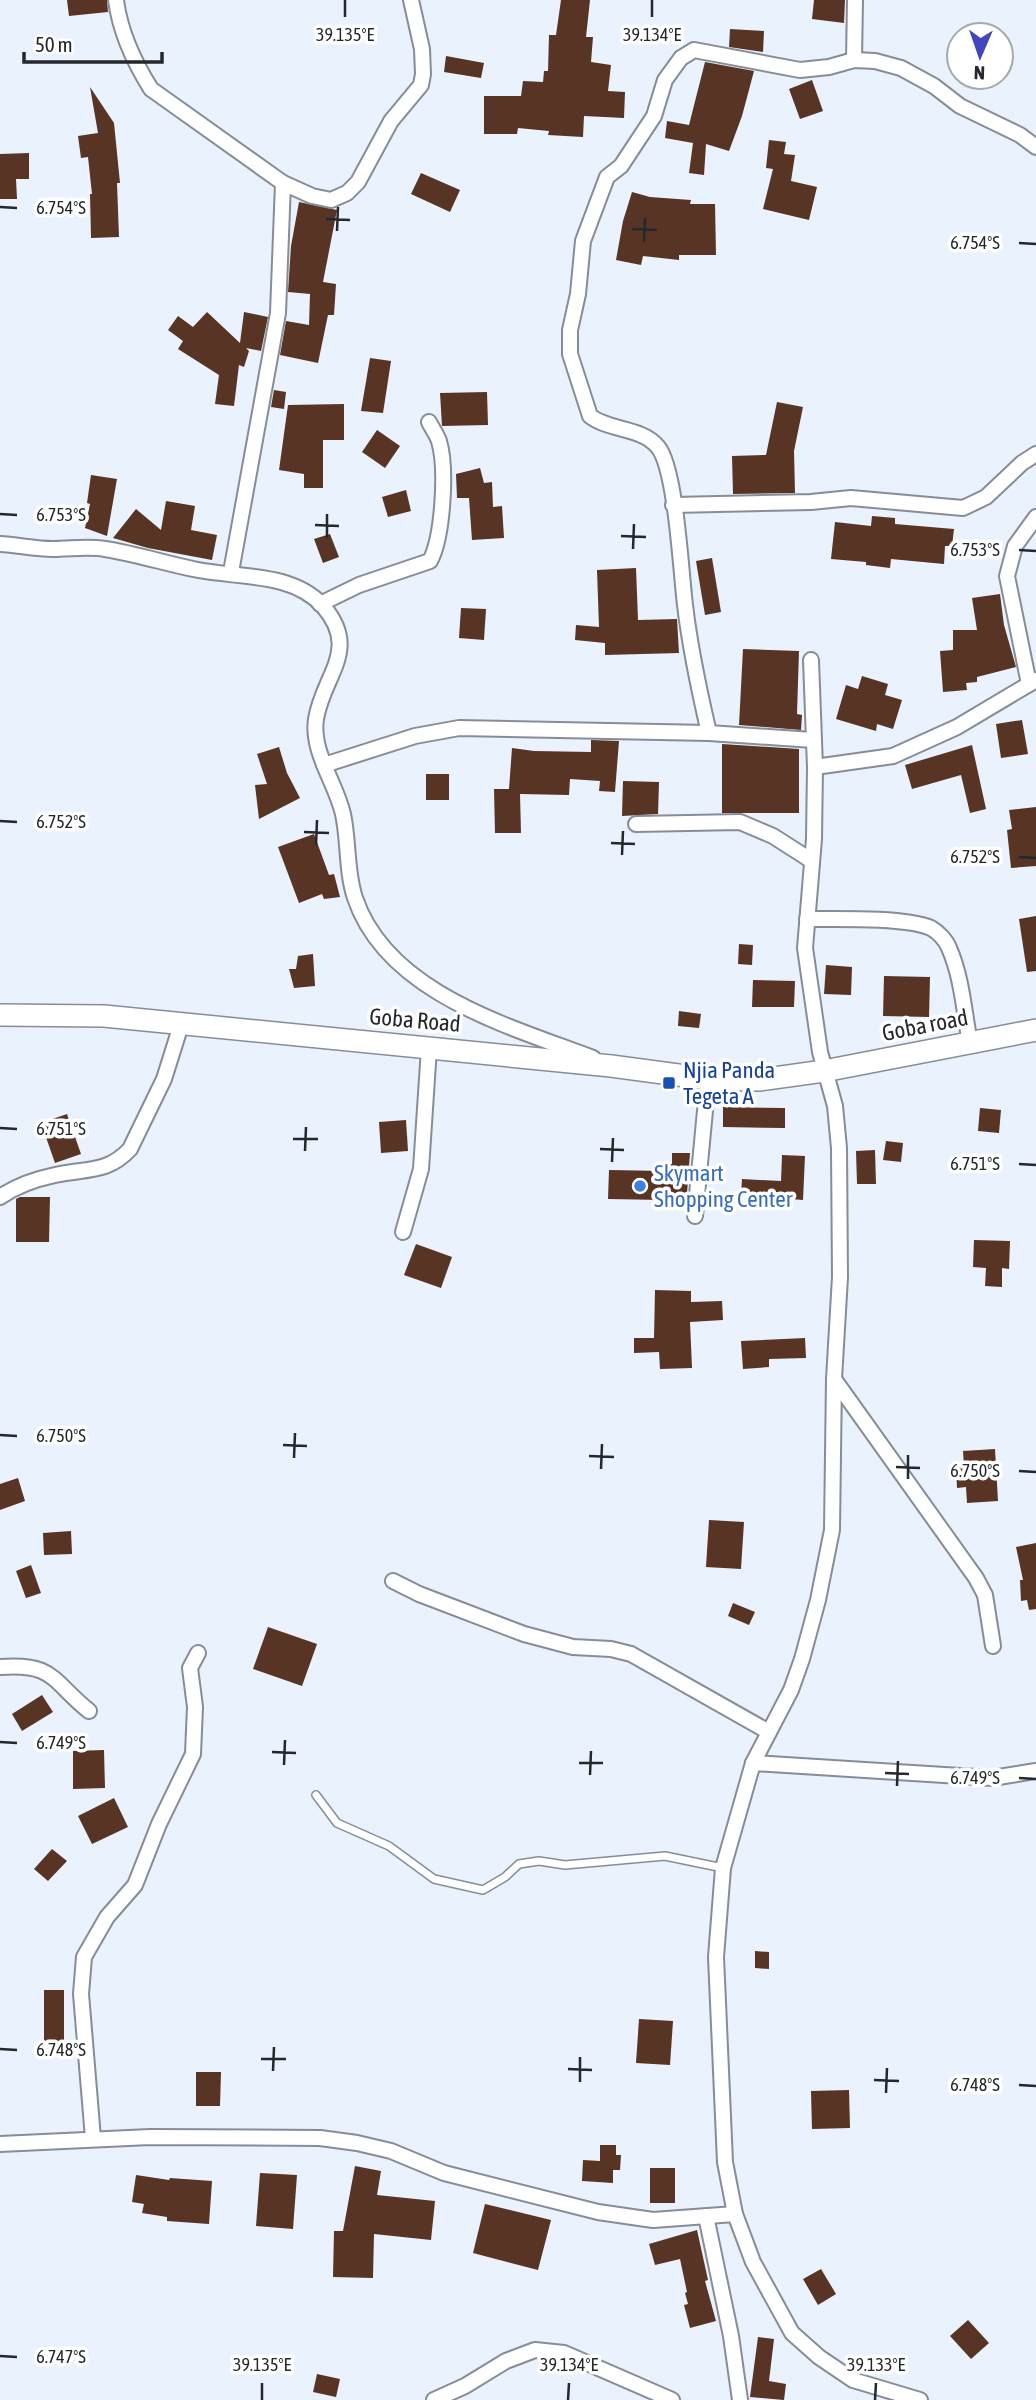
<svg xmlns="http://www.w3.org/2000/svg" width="1036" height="2400" font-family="'Asap Condensed',sans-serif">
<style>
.building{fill:#583424}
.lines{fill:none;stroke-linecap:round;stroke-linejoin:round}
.service-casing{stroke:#868d96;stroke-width:10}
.minor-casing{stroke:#868d96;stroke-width:18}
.secondary-casing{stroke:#868d96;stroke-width:24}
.service{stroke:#fff;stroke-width:7}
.minor{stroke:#fff;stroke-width:14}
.secondary{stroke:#fff;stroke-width:21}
.ticks{fill:none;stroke:#24272b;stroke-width:2.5}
.transit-dot{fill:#1a4fb4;stroke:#fff;stroke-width:2.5}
.shop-dot{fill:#3f7fe0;stroke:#fff;stroke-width:2.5}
.labels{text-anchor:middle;stroke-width:7;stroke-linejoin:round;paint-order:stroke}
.street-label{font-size:23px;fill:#24272b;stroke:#fff}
.transit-label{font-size:23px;fill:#164399;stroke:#fff;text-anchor:start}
.shop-label{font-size:23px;fill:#366cbe;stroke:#fff;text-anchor:start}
.ticks-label{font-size:18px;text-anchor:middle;fill:#24272b;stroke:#fff;stroke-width:7;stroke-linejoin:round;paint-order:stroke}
</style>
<rect width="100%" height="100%" fill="#eaf2fd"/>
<g class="building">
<path d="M67,0H107L108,12L69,16Z"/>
<path d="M561,0H590L586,37H593L591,62L611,65L608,91L625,92L624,118L584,116L583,137L548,135L549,131L518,128L517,134H484V96H521L523,81L543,82L544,71H548L549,35H556Z"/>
<path d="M814,0H845L844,23L812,19Z"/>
<path d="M730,29L764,31L763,52L729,47Z"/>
<path d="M446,56L484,63L481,78L444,72Z"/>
<path d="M705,62L754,71L742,116L729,151L706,144L704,175L689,173L693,143L665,138L667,121L689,125Z"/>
<path d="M812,80L823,111L800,119L789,89Z"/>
<path d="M90,87L114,123L120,183H117L119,237L91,238L90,194H92L88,157L81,158L78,136L98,133Z"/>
<path d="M769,140L786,142L784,154L795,155L791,181L817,187L809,220L763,209L773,169L766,168Z"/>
<path d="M29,153V179H16L17,199H0V154Z"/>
<path d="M421,173L460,190L450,212L411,194Z"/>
<path d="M632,192L650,197L691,200L690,204H715L716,255H679V260L643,256L641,265L616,260L623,221Z"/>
<path d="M299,202L337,210L323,282L336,284L334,315H328L318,363L280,355L286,321L309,325L310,294L288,292L291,246Z"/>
<path d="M207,312L240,343L244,312L268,317L261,351L246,348L249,351L244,367L239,365L234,406L215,404L219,375L178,349L183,341L168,330L178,316L193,327Z"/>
<path d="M370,358L391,361L383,413L361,411Z"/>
<path d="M274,390L286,392L284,409L271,407Z"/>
<path d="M487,392L488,425L442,426L440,393Z"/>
<path d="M777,402L803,407L794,451L795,493L733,494L732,456L766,455Z"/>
<path d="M344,404V440H323V488H304V474L279,470L288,405Z"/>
<path d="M377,430L400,446L385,468L362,452Z"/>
<path d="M480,468L484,483L492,482L493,507L502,506L504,538L472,540L469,498H457L456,474Z"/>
<path d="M91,475L117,479L107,536L85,528L90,504L87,503Z"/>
<path d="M406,490L411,511L388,517L382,497Z"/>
<path d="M166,501L195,506L191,530L217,535L212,560L148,548L113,538L136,509L161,530Z"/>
<path d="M872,516L895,518V524L954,529L952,546H945L944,564L891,559L890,568L866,565V562L831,559L835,522L871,526Z"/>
<path d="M330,534L339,557L323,563L314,539Z"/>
<path d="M712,558L721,612L705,615L696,561Z"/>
<path d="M636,568L638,620L677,619L679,653L605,655V643L575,640L576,625L599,627L597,570Z"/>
<path d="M1000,594L1004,625L1016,667L977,677V682L966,683L967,690L943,692L940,651L953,650V630H977L972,598Z"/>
<path d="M461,608L486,609L484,640L459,638Z"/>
<path d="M743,649L799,651L797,714L802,715L801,730L739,725Z"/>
<path d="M862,676L888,684L885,695L902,700L893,729L877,724L876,731L836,719L846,685L858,689Z"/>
<path d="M1022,720L1028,754L1001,758L996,724Z"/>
<path d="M591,740L619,741L615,792L599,791L600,781L570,779L569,795L520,794L521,833H495L494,789H509L512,748L534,751L591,752Z"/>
<path d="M722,744L799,749V813H722Z"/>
<path d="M972,745L986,809L970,813L961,775L912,789L905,765Z"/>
<path d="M279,747L287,773L300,798L259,819L255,785L267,784L257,754Z"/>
<rect x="426" y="774" width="23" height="26"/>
<path d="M623,781L659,782L658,814L622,816Z"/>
<path d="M1036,807V866L1011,868L1007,830L1012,829L1009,810Z"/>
<path d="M314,834L329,875L334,874L340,897L324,899L322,894L299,903L278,847Z"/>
<path d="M1036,916V971L1027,972L1019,919Z"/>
<path d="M739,944L753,945L752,965L738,964Z"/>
<path d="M313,954L315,986L294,988L289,969H296L298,956Z"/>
<path d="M826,965L852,967L851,995L824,994Z"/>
<path d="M884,976L930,977L929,1017L883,1016Z"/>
<path d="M753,980L795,981L794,1007H752Z"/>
<path d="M679,1011L701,1014L699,1028L678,1026Z"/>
<path d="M723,1107L785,1108V1128L723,1127Z"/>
<path d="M980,1108L1001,1110L999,1133L978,1131Z"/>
<path d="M67,1114L81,1154L55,1163L41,1123Z"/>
<path d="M406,1120L408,1151L381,1153L379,1122Z"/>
<path d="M886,1141L903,1143L901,1162L883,1160Z"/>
<path d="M875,1150L876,1184H857L856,1151Z"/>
<path d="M672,1153H690L686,1207L661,1206L662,1200L608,1199L609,1170L664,1171V1164H672Z"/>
<path d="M782,1155L805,1156L803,1200L741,1195L742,1179L781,1181Z"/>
<path d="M20,1197H50L49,1242H16V1199Z"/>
<path d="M974,1240L1010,1241L1009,1269L1002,1268V1287L985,1286L986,1268L973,1267Z"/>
<path d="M416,1244L452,1257L441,1288L404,1275Z"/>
<path d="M655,1290L691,1291V1302L722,1301L723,1320L690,1322L692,1368L660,1369L659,1352L634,1353V1338H654Z"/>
<path d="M805,1338L806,1358L769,1359V1367L743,1369L741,1341Z"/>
<path d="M995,1449L998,1501L967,1503L966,1487L957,1488L956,1467H964L963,1451Z"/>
<path d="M18,1478L25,1501L0,1510V1484Z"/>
<path d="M709,1520L744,1522L741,1569L706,1567Z"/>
<path d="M71,1531L72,1554L44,1555L43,1533Z"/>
<path d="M1036,1543V1609L1029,1610L1027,1600L1021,1601L1020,1580H1023L1016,1547Z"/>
<path d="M31,1565L41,1593L26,1598L16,1571Z"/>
<path d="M733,1603L755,1612L749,1625L728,1616Z"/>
<path d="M268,1627L317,1644L302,1686L253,1669Z"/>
<path d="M42,1695L53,1712L22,1731L12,1714Z"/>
<path d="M104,1750L105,1788L73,1789V1751Z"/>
<path d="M114,1798L128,1827L92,1844L78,1816Z"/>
<path d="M52,1849L67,1861L48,1881L34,1869Z"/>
<path d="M755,1951L769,1952V1969L755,1968Z"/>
<path d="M44,1990H64V2041L44,2043Z"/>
<path d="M639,2019L673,2021L670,2065L636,2063Z"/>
<path d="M196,2072H221L220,2106H196Z"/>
<path d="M849,2090L850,2128L812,2129L811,2091Z"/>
<path d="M600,2145H616V2155H621L620,2170H613V2183L582,2181L583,2160L600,2161Z"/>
<path d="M355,2166L381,2171L377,2195L435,2201L431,2240L374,2234L373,2278L333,2277L334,2231H343Z"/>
<rect x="650" y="2168" width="25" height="35"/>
<path d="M260,2173L297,2175L293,2229L256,2226Z"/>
<path d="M136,2175L169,2180L170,2178L212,2181L209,2224L167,2221V2217L142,2213L144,2204L132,2202Z"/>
<path d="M485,2204L551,2220L538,2270L473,2253Z"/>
<path d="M697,2230L708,2280L705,2281L716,2321L690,2328L684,2305L688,2304L685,2293L687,2292L680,2259L655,2265L649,2244Z"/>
<path d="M821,2269L836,2294L818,2305L803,2279Z"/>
<path d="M968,2320L989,2343L971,2359L950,2336Z"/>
<path d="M758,2337L774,2339L769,2381L786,2384L784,2400L750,2397Z"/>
<path d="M317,2374L340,2379L336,2397L313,2392Z"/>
</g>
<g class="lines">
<defs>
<path id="service" d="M316,1795L337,1823L389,1846L434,1879L483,1890L505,1877L519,1864L539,1861L565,1865L665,1856L723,1868"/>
<g id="minor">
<path d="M116,0C120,32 134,62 151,89L283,183L312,196L331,200L347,193L358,182L391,121L421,85L423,74L422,49L411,0"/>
<path d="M854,60L855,0"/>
<path d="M673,505L811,502L851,498L963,508L986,497L1022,463L1036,454"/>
<path d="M0,544C18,545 35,549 53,549C71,549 87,546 105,549C137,554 167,564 198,570C239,578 292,572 323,606C361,650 323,675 316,719C311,752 336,783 343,814C349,842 346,871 355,898C387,993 509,1026 593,1058"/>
<path d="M231,572L278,313L283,183"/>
<path d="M320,604L359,585L430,561C443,537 447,468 439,441C437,435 432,428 429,422"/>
<path d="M811,660L815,767L814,839L805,948L820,1052L835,1106L839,1148L840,1277L834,1379L832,1530L818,1600L802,1659L791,1690L753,1763L723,1868L716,1957L725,2162L735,2214L753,2262L792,2333L819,2357L853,2380L920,2400"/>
<path d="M1029,684L1007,576L1015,546L1036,517"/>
<path d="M709,733C699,690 690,648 685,605C681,573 676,469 658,447C642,427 609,431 590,416L570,354V330L578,294L583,241L607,177L621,166L654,116L665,80L681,58L694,50L800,70L829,67L854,60L875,61L901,68L934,86L960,106L1020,135L1036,147"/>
<path d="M324,765L415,736L459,728L709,733L813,740"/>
<path d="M815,767L893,756L957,727L1036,680"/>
<path d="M636,824L740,822L773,836L812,861"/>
<path d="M807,919C836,919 906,917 931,928C938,932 946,940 949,948C962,977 964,1012 970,1043"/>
<path d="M0,1197C16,1186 36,1179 55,1175C85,1168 107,1174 130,1149L164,1079L181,1025"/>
<path d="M695,1216L708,1079"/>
<path d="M403,1232L421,1169L429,1048"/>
<path d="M834,1379L976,1578L985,1595L993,1646"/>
<path d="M393,1581L419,1594L524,1634L573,1647L611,1649L631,1654L769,1732"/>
<path d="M0,1667C54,1663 51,1680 89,1711"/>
<path d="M753,1763L992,1778L1036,1771"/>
<path d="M93,2138L81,1994L84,1957L107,1917L135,1885L159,1824L193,1754L195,1707L190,1668L198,1653"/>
<path d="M0,2144L150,2137L320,2138L357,2143L391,2151L444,2173L598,2212L653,2220L735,2214"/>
<path d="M706,2216L731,2336L740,2400"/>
<path d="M434,2400L465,2386L506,2361L535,2350L564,2353L672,2400"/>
</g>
<path id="secondary" d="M0,1015L104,1016L611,1066L708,1079L759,1080L824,1071L1036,1030"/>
</defs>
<use href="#service" class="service-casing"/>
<use href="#minor" class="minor-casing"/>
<use href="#secondary" class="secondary-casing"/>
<use href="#service" class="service"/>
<use href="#minor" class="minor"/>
<use href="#secondary" class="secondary"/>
</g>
<path class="ticks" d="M345,17V0M652,17V0M0,207L17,208M326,219L350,220M632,229L657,230M337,231L338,207M644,242L645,218M1019,243L1036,244M0,514L17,515M315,525L339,526M621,536L646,537M327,538V514M633,549L634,524M1019,550L1036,551M0,821L17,822M304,832L329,833M611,843L635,844M316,845L317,820M622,855L623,831M1019,857L1036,858M0,1128L17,1129M293,1139H318M600,1149L624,1150M305,1151L306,1127M612,1162L613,1138M1019,1164L1036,1165M0,1435L17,1436M283,1445L307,1446M589,1456L614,1457M294,1458L295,1433M896,1467L920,1468M601,1469L602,1444M1019,1471L1036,1472M908,1479V1455M0,1742L17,1743M272,1752L296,1753M579,1763H603M284,1765L285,1740M885,1773L909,1774M590,1775L591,1751M1019,1778L1036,1779M897,1786L898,1761M0,2049L17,2050M261,2059H286M568,2069L592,2070M273,2071L274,2047M874,2080L899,2081M580,2082V2057M1019,2085L1036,2086M886,2093L887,2068M0,2356L17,2357M262,2400V2383M568,2400L569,2383M875,2400L876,2383"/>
<rect class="transit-dot" x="662" y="1076" width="14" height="14" rx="3.5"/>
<circle class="shop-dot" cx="640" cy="1186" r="7"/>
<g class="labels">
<g class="street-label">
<text transform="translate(415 1020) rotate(5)" y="8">Goba Road</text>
<text transform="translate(925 1025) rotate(-11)" y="8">Goba road</text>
</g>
<g class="transit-label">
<text x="683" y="1078">Njia Panda<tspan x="683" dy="26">Tegeta A</tspan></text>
</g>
<g class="shop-label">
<text x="654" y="1181">Skymart<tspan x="654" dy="26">Shopping Center</tspan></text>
</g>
</g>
<g class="ticks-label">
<text x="345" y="41">39.135°E</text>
<text x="652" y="41">39.134°E</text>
<text x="61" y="214">6.754°S</text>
<text x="975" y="249">6.754°S</text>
<text x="61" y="521">6.753°S</text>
<text x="975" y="556">6.753°S</text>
<text x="61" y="828">6.752°S</text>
<text x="975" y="863">6.752°S</text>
<text x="61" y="1135">6.751°S</text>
<text x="975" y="1170">6.751°S</text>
<text x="61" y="1442">6.750°S</text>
<text x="975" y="1477">6.750°S</text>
<text x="61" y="1749">6.749°S</text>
<text x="975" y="1784">6.749°S</text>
<text x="61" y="2056">6.748°S</text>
<text x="975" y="2091">6.748°S</text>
<text x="61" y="2363">6.747°S</text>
<text x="262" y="2371">39.135°E</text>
<text x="569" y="2371">39.134°E</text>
<text x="876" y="2371">39.133°E</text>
</g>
<g transform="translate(980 56) rotate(182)"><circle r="33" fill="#ffffff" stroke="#a7a9aa" stroke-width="2"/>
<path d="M0-5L12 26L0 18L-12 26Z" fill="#4146bb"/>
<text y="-10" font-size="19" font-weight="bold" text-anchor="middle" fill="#24272b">N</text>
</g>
<path d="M24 52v10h138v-10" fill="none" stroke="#24272b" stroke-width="3.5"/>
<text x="35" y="52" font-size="21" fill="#24272b" stroke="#ffffff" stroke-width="5" paint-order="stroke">50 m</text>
</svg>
